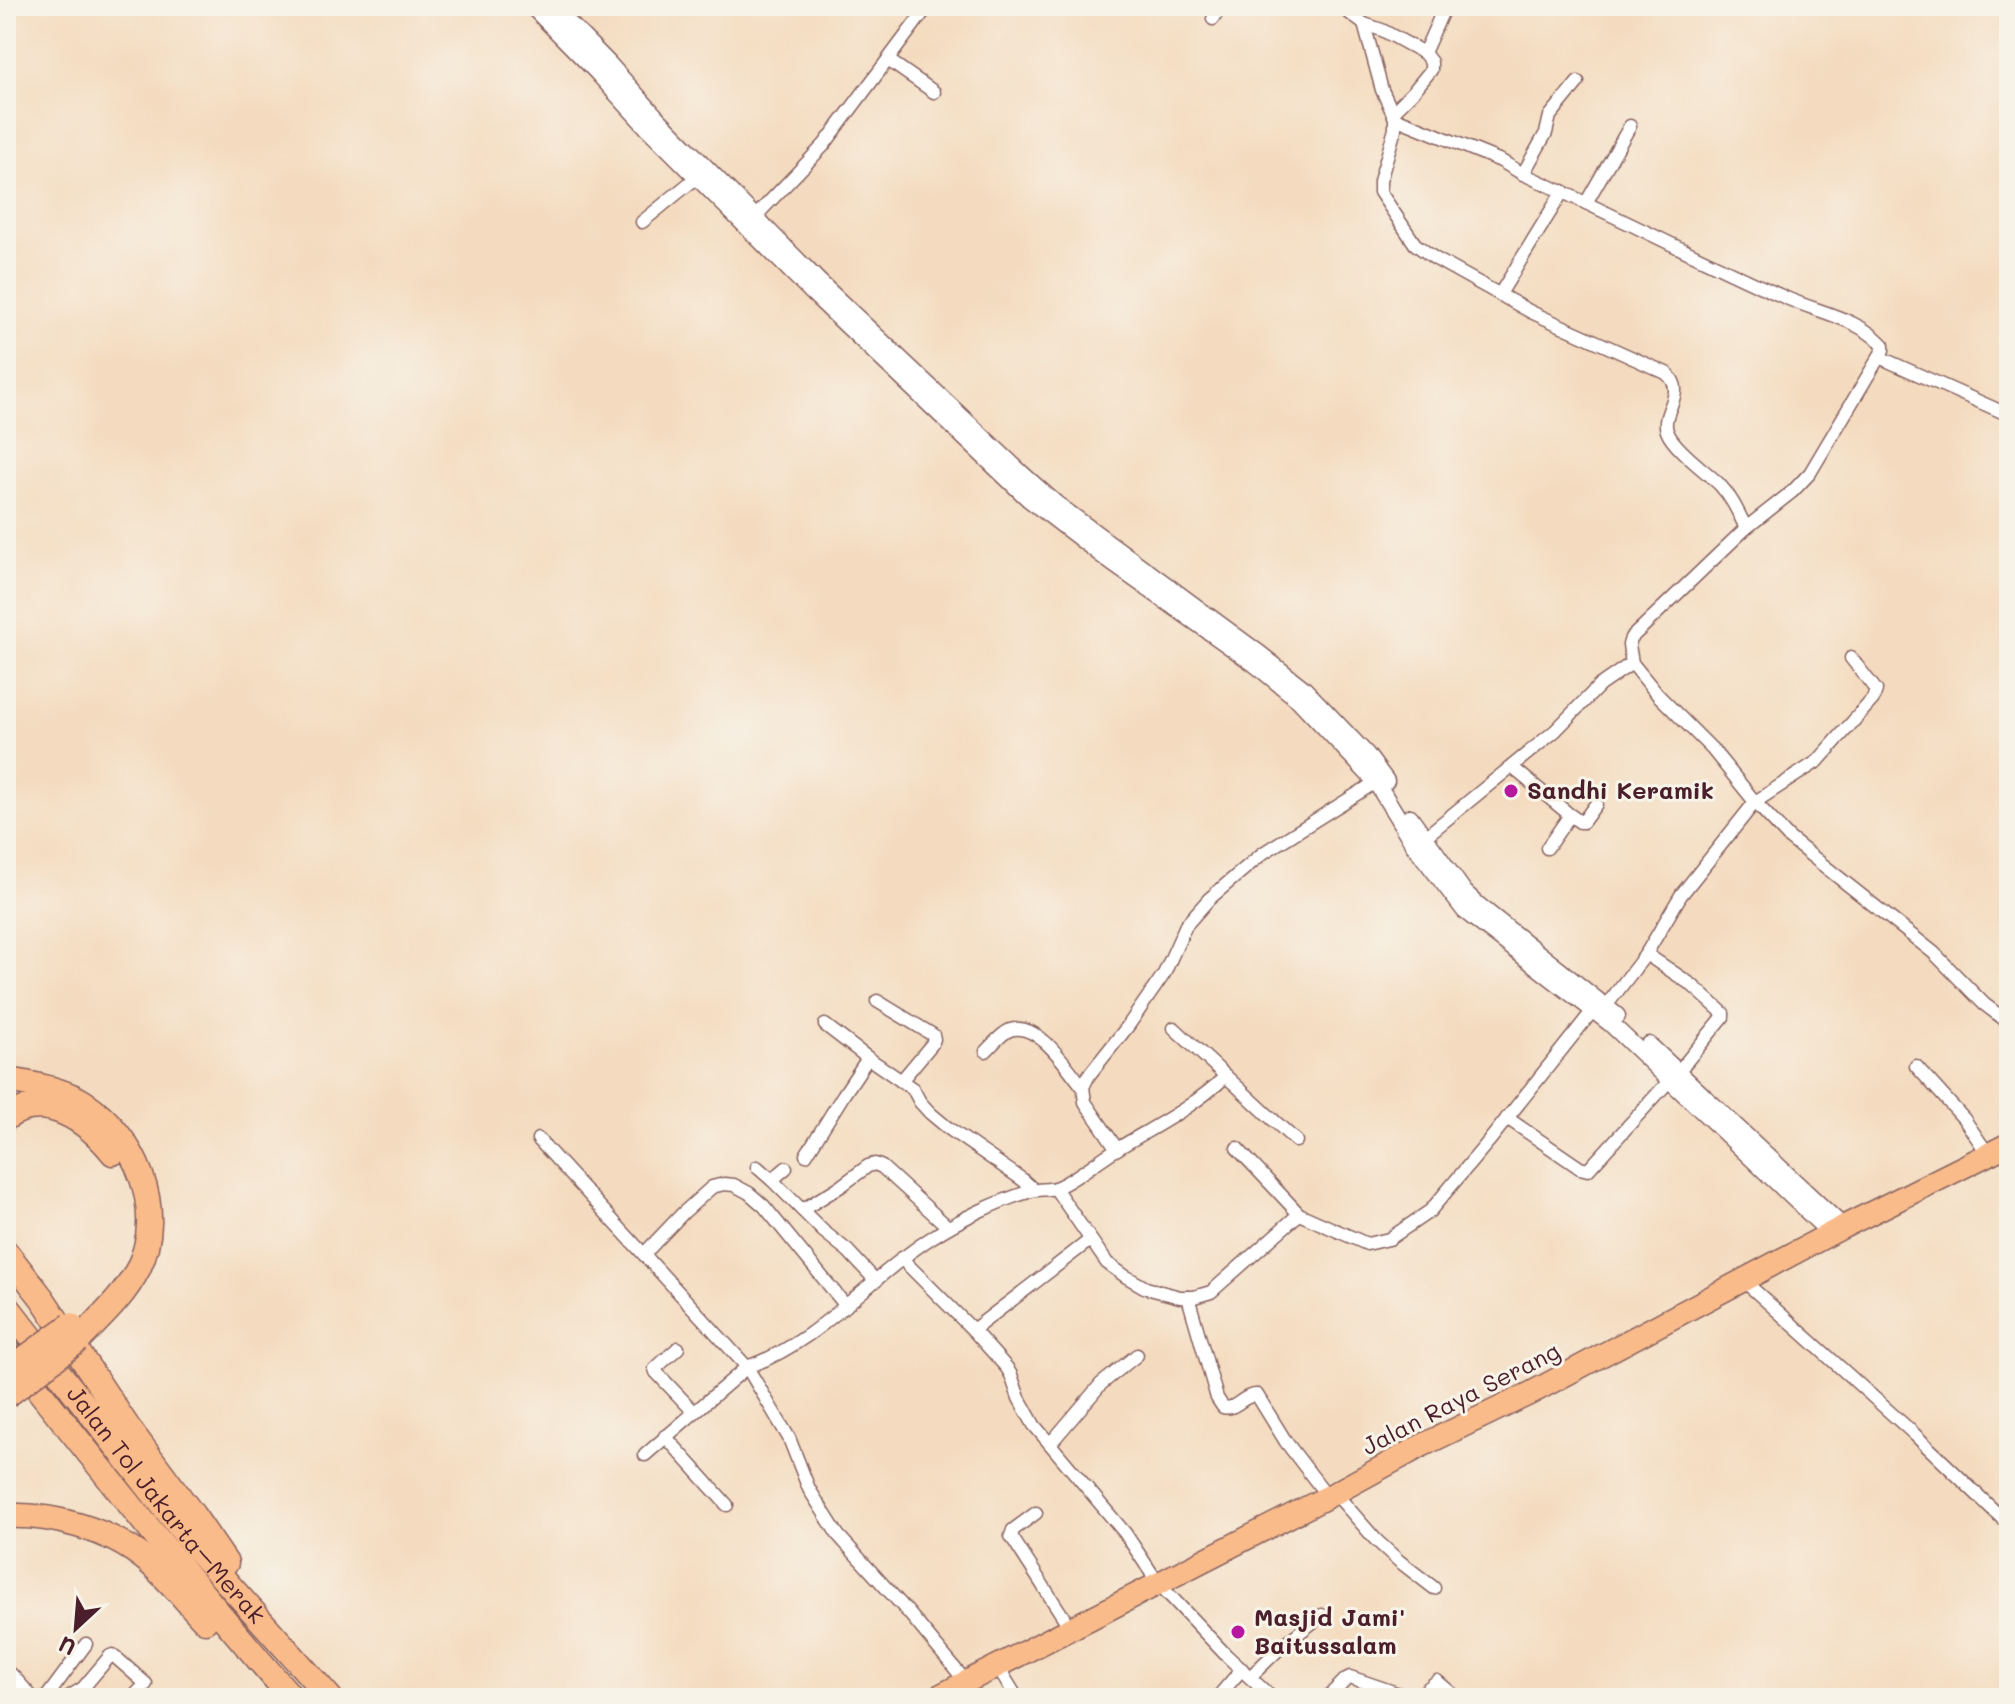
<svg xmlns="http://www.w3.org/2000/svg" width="2015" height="1704" font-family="Mali,sans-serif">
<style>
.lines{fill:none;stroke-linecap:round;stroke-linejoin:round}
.minor-casing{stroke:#86615f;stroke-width:15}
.tertiary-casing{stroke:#86615f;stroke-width:19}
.trunk-casing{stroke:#86615f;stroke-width:25}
.motorway-casing{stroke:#86615f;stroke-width:27}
.minor{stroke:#fff;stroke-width:12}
.tertiary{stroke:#fff;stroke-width:16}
.trunk{stroke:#fabb8b;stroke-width:22}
.motorway{stroke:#fabb8b;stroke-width:24}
.motorway-bridge-casing{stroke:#86615f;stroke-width:27;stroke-linecap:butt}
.motorway-bridge{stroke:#fabb8b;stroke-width:24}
.poi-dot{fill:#b5179e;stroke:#f7f3e8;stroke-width:3}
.labels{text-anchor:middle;stroke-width:6;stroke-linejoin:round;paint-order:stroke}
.poi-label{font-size:24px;font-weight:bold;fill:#4a1f2b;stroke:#f7f3e8;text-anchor:start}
.street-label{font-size:24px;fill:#4a1f2b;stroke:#f7f3e8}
</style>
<rect width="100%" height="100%" fill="#f7f3e8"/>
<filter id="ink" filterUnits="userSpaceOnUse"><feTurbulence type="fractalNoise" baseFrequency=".0125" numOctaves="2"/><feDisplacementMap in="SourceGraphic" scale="16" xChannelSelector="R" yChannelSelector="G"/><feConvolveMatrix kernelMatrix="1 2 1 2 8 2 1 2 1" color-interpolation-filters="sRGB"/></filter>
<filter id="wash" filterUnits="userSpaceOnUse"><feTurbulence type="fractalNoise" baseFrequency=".006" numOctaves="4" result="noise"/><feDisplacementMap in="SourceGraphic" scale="32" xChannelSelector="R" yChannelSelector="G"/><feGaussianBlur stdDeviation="1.8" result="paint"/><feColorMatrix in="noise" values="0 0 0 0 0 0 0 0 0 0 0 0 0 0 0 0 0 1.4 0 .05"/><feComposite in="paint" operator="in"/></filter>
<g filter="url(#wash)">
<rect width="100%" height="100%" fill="#f4dbbf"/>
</g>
<g filter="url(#ink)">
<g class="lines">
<defs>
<g id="minor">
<path d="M1340,6L1364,24L1382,90L1395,118V129L1380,181V192L1415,244L1434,258L1531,312L1666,373C1689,392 1660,411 1667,431C1673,448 1707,472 1720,485C1732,498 1738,512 1746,528L1631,638L1629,645L1632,663L1600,685L1555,731L1420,841"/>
<path d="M1213,19L1221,6"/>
<path d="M1364,24L1382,30L1424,53L1445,6"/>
<path d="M888,60L934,92"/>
<path d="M1393,112L1413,92L1431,70V62L1424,53"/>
<path d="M1395,118L1501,161L1523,174C1611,213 1696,258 1784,297C1817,312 1858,318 1883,345V350L1879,357"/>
<path d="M1523,174L1546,133L1550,116L1578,82"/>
<path d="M1586,203L1630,126"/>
<path d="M642,222L697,177"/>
<path d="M750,222L824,145L928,6"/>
<path d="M1500,294L1563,191"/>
<path d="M1746,528L1793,491L1810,473L1879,357L2009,415"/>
<path d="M1632,663L1658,695L1712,749L1755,802L1789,838L1934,953L1984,1004L2009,1023"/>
<path d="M1512,767L1570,815"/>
<path d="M1547,848L1570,815L1580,822H1583L1596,804"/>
<path d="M1646,954L1692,985L1723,1013V1017L1678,1072"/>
<path d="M877,1001L933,1035L934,1039L932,1044L901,1081"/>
<path d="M1606,1006L1646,954L1681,895L1755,802L1818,761L1873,699L1876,690L1851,658"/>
<path d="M825,1025L868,1058L913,1089L920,1102L930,1113L948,1128L1023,1180L1034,1190"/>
<path d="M1174,1028L1296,1141"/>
<path d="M986,1051C993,1044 1002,1033 1010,1030C1038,1020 1068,1069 1083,1087"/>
<path d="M1916,1066L1964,1119L1988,1154"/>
<path d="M1507,1118L1580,1168L1588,1170L1670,1080"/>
<path d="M538,1139L747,1367L789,1438L809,1489L838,1535L908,1612L967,1683"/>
<path d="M1237,1148L1299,1214L1367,1244L1389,1239L1430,1211L1489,1141L1598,1004"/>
<path d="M1117,1149C1155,1126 1194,1107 1226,1076"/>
<path d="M806,1155L844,1094L868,1058"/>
<path d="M757,1167L772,1180L823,1231L848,1251L876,1281"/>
<path d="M772,1180L786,1168"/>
<path d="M1055,1188L1107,1263L1125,1276L1146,1288L1180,1297H1194L1211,1292L1299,1214"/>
<path d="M802,1210L841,1186L868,1166L875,1164L882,1167L948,1227"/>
<path d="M644,1254L683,1213L712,1187L724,1184L734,1185L749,1193L764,1206L846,1306"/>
<path d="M901,1258L973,1330L1007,1368L1011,1375L1019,1398L1034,1425L1125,1533L1158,1583L1226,1655L1272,1698"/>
<path d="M1744,1281L1912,1432L2009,1525"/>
<path d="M1188,1297L1217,1398L1223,1407C1236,1411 1243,1394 1257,1395L1286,1442L1328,1497"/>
<path d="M973,1330L1090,1240"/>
<path d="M678,1348L658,1366L655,1369L656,1372L694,1412"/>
<path d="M665,1436L727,1505"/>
<path d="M1050,1444L1101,1384L1137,1355"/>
<path d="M645,1455L747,1367C820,1342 868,1278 931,1238C960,1219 998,1201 1031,1191C1039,1189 1048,1190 1055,1188C1074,1181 1099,1159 1117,1149L1085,1102L1083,1087L1089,1075L1128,1026L1164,974L1186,925L1209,899L1263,853L1376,782"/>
<path d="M1335,1493L1376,1540L1399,1561L1434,1588"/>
<path d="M1036,1513L1013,1530L1011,1536L1071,1629"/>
<path d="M998,1667L1017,1698"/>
<path d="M6,1674L12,1675L33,1698"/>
<path d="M1250,1677L1282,1646L1322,1615"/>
<path d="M46,1698L86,1644"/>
<path d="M67,1698L83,1688L110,1656L113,1655L146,1684L132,1698"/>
<path d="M208,1698L211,1695"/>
<path d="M1217,1698L1242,1669"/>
<path d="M1327,1698L1346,1679L1350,1677L1408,1697L1416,1698L1437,1681L1457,1698"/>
</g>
<g id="tertiary">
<path d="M532,6L597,72L648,128L814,294L1029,499L1111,562L1255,664L1299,700L1376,782L1415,846L1465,911L1611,1024L1831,1234"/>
<path d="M552,6L608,63L657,118L819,282L1023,475L1056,504L1261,655L1304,689L1366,754L1386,781"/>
<path d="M1410,817L1464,892L1479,906L1617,1016"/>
<path d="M1649,1045L1843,1227"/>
</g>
<path id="trunk" d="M935,1698L1335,1493L1421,1446L1529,1394L1843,1227L2009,1144"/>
<g id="motorway">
<path d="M6,1080C28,1083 64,1090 83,1102C136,1136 167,1210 138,1269C124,1297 100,1318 79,1340"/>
<path d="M6,1118C45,1090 88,1122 113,1153"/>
<path d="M6,1252L42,1298L127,1426L193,1515L226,1563"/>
<path id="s1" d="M6,1305L196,1548L330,1698"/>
<path d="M6,1349C100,1467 192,1585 292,1698"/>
<path d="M6,1516C52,1514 108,1529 145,1559C167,1577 185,1600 205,1621"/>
</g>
</defs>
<use href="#minor" class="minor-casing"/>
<use href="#tertiary" class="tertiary-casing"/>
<use href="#trunk" class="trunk-casing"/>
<use href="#motorway" class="motorway-casing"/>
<use href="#minor" class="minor"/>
<use href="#tertiary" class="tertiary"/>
<use href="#trunk" class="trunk"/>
<use href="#motorway" class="motorway"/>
<defs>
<g id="motorway-bridge">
<path d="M6,1372L71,1325"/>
<path d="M6,1396L79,1340"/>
</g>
</defs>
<use href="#motorway-bridge" class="motorway-bridge-casing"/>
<use href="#motorway-bridge" class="motorway-bridge"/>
</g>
</g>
<g class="poi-dot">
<circle cx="1511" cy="791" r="8"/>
<circle cx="1238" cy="1632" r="8"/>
</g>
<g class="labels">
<g class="poi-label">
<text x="1527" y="799">Sandhi Keramik</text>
<text x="1254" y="1626">Masjid Jami'<tspan x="1254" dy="28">Baitussalam</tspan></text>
</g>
<g class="street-label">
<text transform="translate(1461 1399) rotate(-27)" y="8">Jalan Raya Serang</text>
<text dy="8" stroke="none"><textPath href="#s1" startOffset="256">Jalan Tol Jakarta–Merak</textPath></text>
</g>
</g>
<rect width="2015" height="1704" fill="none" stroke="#f7f3e8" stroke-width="32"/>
<g transform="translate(76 1628) rotate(206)" stroke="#f7f3e8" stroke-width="6" paint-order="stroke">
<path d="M0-6L14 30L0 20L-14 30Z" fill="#4a1f2b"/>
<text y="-12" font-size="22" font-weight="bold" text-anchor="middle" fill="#4a1f2b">U</text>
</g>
</svg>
